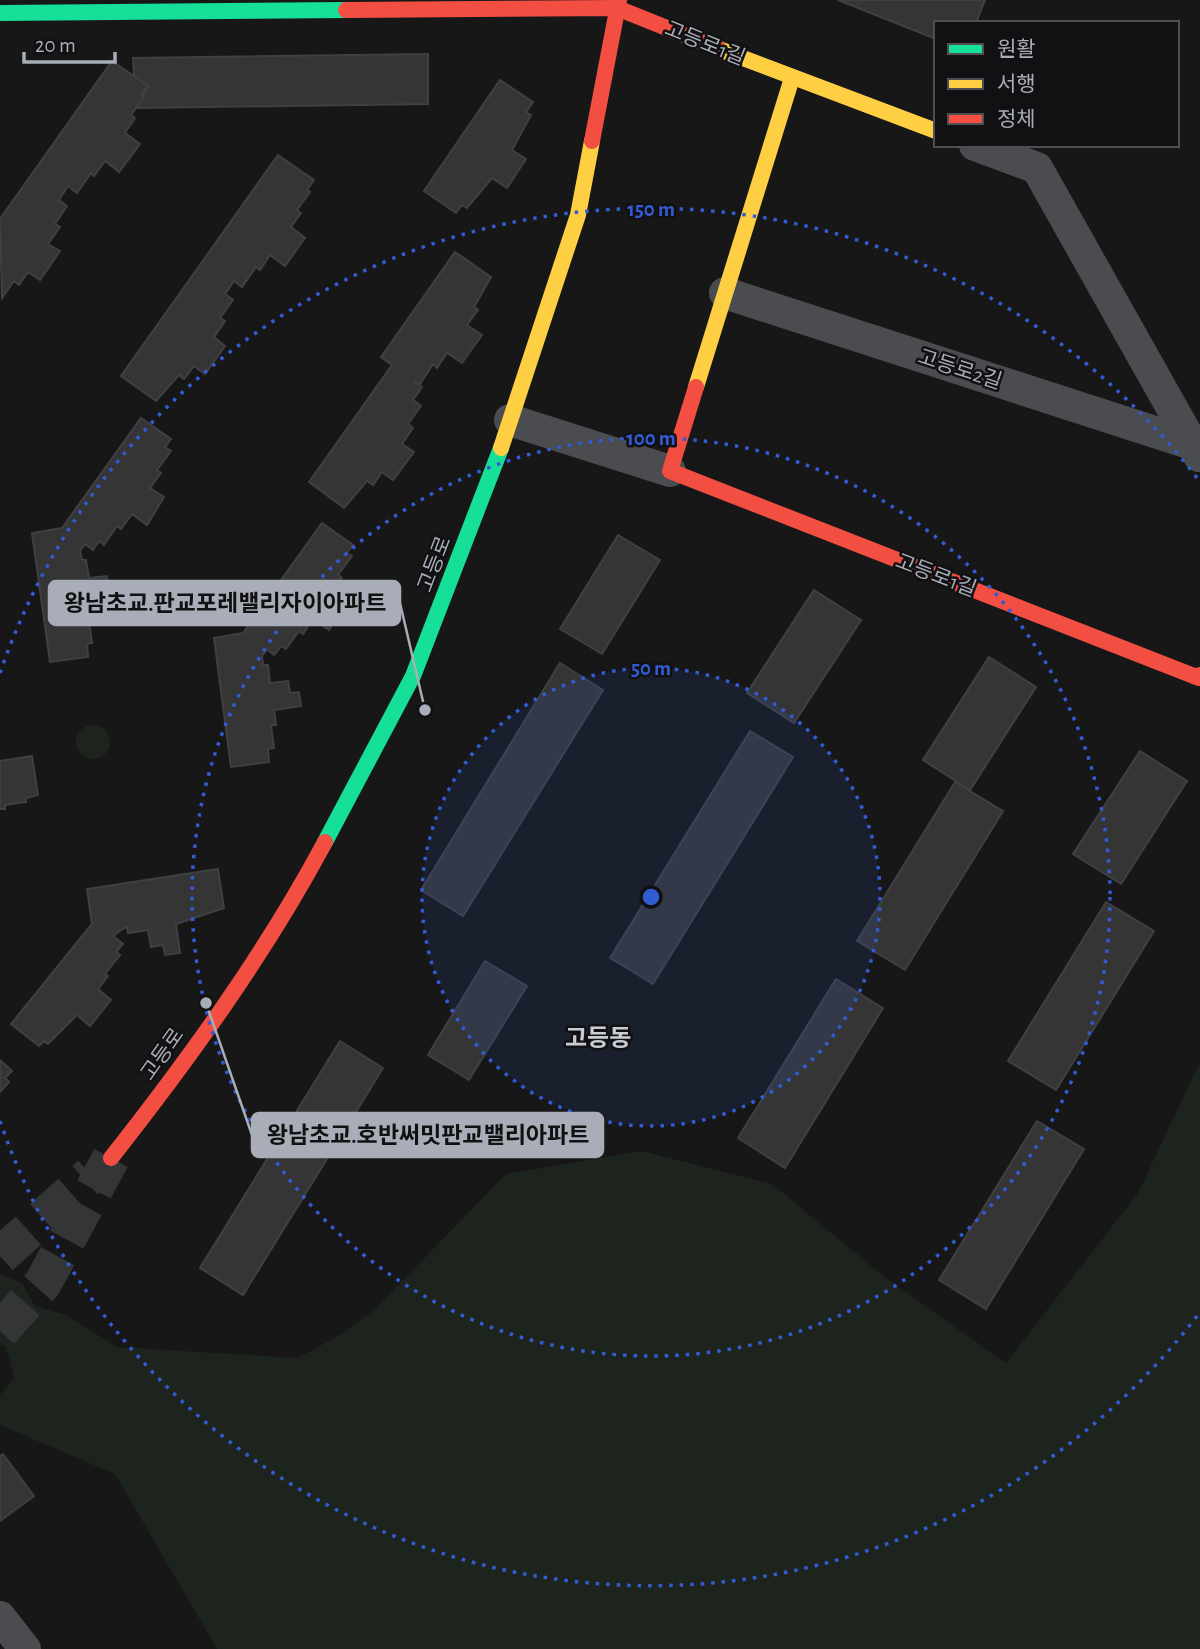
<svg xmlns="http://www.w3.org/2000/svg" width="1200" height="1649" font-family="'Alegreya Sans','Noto Sans KR',sans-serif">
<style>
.green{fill:#1d241e}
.building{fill:#353536;stroke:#3f4043;stroke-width:2}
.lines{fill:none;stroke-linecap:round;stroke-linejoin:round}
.secondary-tunnel{stroke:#343537;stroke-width:38;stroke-dasharray:38 19;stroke-linecap:butt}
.street{stroke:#4b4c50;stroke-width:32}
.fast{stroke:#16e098;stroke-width:16}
.slow{stroke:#ffcf43;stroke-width:16}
.jam{stroke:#f24e42;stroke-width:16}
.ring{fill:none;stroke:#325cd3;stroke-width:3.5;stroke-dasharray:3.5 7}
.labels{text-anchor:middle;stroke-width:5;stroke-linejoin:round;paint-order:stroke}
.street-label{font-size:21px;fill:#a8adb8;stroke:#111113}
.quarter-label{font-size:24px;font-weight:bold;fill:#c9ccd4;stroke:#111113}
.centre{fill:#325cd3;stroke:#111113;stroke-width:3.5}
.ring-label{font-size:21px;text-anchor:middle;font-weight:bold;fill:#325cd3;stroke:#111113;stroke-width:5;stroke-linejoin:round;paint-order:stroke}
.leader{fill:none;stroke:#a8adb8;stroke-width:2.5}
.callout-dot{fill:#a8adb8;stroke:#111113;stroke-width:2.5}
.callout{fill:#a8adb8;stroke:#a8adb8;stroke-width:2.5}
.callout-label{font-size:23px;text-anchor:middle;font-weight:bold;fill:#111}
</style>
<rect width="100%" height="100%" fill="#171717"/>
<g class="green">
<circle cx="93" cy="742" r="17"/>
<path d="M1200,1062V1649H217L115,1474L0,1425V1395L14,1378L6,1347L0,1344V1274L22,1283L35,1306L66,1315L117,1347L298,1358L343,1333L373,1311L506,1174L642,1151L772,1184L886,1278L1006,1363L1138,1193Z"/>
</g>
<g class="building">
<path d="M838,0H985L976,23H936V39Z"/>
<path d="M428,54V104L137,108L148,86L134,76L133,58Z"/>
<path d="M112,61L148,86L141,95L144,97L131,115L135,118L125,133L140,144L119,172L105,161L94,176L91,173L77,193L68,186L59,200L67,206L55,224L60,227L48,244L60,251L40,280L28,272L19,285L14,281L2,298L0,219Z"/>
<path d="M500,80L533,102L526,112L531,115L512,150L526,159L507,188L492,178L467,208L462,205L456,213L424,191Z"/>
<path d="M278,155L314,180L307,190L310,192L297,210L301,213L291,227L305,238L285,266L270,255L260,270L256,267L242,287L234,281L225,294L233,300L220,318L225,321L214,337L225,346L205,374L194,366L184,379L179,375L156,401L121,376Z"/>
<path d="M455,252L491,277L474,307L478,310L467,325L482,335L462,363L447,353L437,368L433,364L420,384L414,382L422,387L413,400L421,406L408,424L413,428L402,444L414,452L393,480L382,472L373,485L367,481L344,508L309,482L392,365L381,357Z"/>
<path d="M141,418L171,439L165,447L171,451L157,470L161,473L150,488L164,497L147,525L132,514L121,529L117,526L104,545L99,541L93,550L85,544L80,551L82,560H86L89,578L107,576L108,588L118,587L120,601L93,605L94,620L89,621L92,643L87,644L88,657L50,662L32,533L62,528Z"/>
<path d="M322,523L353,545L347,553L352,556L338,575L342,578L332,593L345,602L329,630L313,619L303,634L299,631L286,649L281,646L274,655L267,649L262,656L263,665H268L270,683L288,681L290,693L299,692L301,706L274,710L276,725H271L274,748L268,749L269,762L231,767L214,638L243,633Z"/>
<path d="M618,535L660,560L602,654L560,629Z"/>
<path d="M814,590L861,620L794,723L747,693Z"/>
<path d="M989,657L1036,687L970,790L923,760Z"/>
<path d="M560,663L603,690L463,916L421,890Z"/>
<path d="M750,731L793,757L653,984L610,958Z"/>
<path d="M1140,751L1187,781L1121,884L1073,854Z"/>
<path d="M32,756L38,795L26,798V802L5,805V809H0V761Z"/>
<path d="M955,782L1003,811L905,970L857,941Z"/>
<path d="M218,869L224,908L176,924L180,953L165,955L163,945L151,947L148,930L128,933L127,927L124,928L113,936L123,944L116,952L120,955L105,974L108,976L98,989L111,1000L90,1026L77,1015L48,1044L44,1041L39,1046L11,1024L92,924L87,889Z"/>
<path d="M1106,902L1154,931L1056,1090L1008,1061Z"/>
<path d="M485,961L527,986L469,1080L428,1055Z"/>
<path d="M836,979L883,1008L785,1168L738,1138Z"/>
<path d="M340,1041L383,1068L243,1295L200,1268Z"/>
<path d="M0,1060L12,1071L5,1078L9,1082L0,1092Z"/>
<path d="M1037,1121L1084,1149L986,1309L939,1280Z"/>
<path d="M3,1454L34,1496L0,1521V1456Z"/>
</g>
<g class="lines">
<g class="secondary-tunnel">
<path d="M0,1256L91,1175"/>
<path d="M0,1331L43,1283L111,1158"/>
</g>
<g class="street">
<path d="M975,145L1037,168L1199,456"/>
<path d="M725,293L1195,445"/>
<path d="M510,420L670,471"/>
<path d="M0,1617L25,1649"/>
</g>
<g class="fast">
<path d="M0,13L346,10"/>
<path d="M325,842L413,676L501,448"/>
</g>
<g class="slow">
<path d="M719,49L936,131"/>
<path d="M696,387L792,78"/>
<path d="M501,448L578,215L592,141"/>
</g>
<g class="jam">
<path d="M346,10L617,8L719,49"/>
<path d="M592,141L619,0"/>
<path d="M696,387L670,471L1199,678L1200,675"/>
<path d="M111,1158C189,1059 265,954 325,842"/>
</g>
</g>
<circle cx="651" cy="897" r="229" fill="#325cd3" fill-opacity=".12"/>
<g class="ring">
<circle cx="651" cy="897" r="229"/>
<circle cx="651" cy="897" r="459"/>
<path d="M1197 1316A688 688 0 0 1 0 1121M0 673A688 688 0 0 1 1197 478"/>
</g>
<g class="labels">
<g class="street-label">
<text transform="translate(705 43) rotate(22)" y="7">고등로1길</text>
<text transform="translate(960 369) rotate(18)" y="7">고등로2길</text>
<text transform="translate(434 564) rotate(-69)" y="7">고등로</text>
<text transform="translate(936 575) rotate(21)" y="7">고등로1길</text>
<text transform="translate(162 1054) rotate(-55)" y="7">고등로</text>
</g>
<g class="quarter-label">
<text x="598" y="1046">고등동</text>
</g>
</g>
<circle cx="651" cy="897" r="10" class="centre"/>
<g class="ring-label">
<text x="651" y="216">150 m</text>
<text x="651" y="445">100 m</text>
<text x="651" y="675">50 m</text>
</g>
<path class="leader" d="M425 710L400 603M206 1003L252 1135"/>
<g class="callout-dot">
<circle cx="425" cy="710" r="7"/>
<circle cx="206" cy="1003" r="7"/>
</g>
<g class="callout">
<rect x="49" y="581" width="351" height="44" rx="7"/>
<rect x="252" y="1113" width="351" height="44" rx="7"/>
</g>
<g class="callout-label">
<text x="225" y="611">왕남초교.판교포레밸리자이아파트</text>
<text x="428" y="1143">왕남초교.호반써밋판교밸리아파트</text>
</g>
<rect x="934" y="21" width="245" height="126" fill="#111113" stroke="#4d4f55" stroke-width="2"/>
<rect x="948" y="44" width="35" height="10" fill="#16e098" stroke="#4d4f55" stroke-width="2"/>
<text x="997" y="56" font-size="21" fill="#a8adb8">원활</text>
<rect x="948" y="79" width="35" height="10" fill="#ffcf43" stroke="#4d4f55" stroke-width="2"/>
<text x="997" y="91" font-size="21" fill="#a8adb8">서행</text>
<rect x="948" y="114" width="35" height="10" fill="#f24e42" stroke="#4d4f55" stroke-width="2"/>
<text x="997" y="126" font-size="21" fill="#a8adb8">정체</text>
<path d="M24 52v10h91v-10" fill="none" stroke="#a8adb8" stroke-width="3.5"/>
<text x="35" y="52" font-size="21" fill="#a8adb8" stroke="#111113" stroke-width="5" paint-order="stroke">20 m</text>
</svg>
